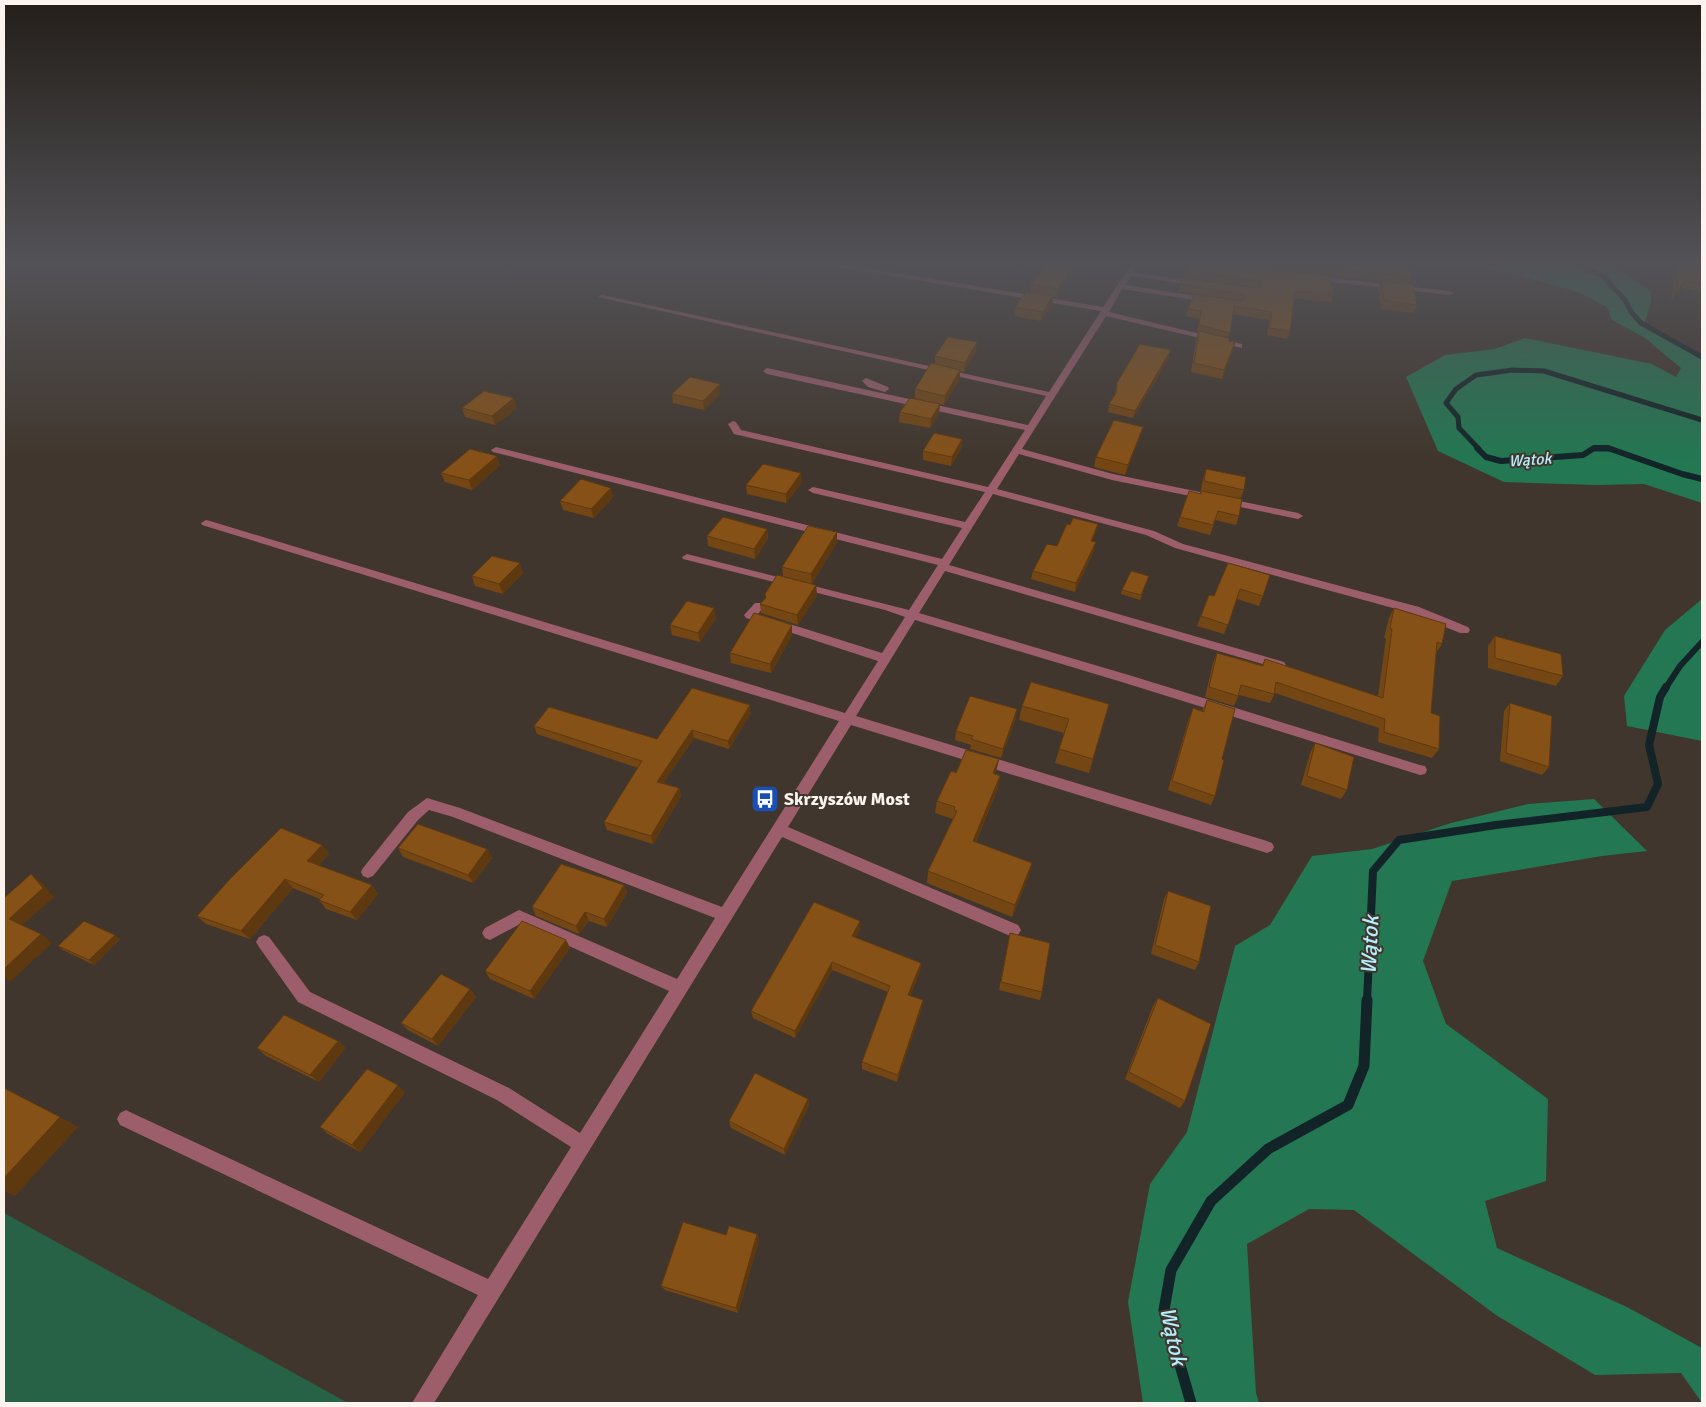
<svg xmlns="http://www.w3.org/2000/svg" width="1706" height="1407" font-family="Signika,sans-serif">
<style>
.green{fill:#276246}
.forest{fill:#237752}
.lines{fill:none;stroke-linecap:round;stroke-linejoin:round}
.stream-far3{stroke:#122428;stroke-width:5}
.stream-far2{stroke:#122428;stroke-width:6}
.stream-far1{stroke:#122428;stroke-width:8}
.stream{stroke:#122428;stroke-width:11}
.minor{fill:#9c5e6b;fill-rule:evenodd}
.wall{fill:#734614}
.shaded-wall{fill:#5e3910}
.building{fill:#865117;stroke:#5e3910}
.labels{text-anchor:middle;stroke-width:4;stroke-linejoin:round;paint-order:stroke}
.far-water-label{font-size:16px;font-style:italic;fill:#b3eefb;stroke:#40362d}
.poi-label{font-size:18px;font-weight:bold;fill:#faf3ee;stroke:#40362d;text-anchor:start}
.near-water-label{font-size:22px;font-style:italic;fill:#b3eefb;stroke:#40362d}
</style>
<rect width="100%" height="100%" fill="#40362d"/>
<path class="green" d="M4,1213L348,1403H4Z"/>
<g class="forest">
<path d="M1468,265H1609L1619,268L1651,292V303L1644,324L1702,358V503L1644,484L1597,485L1504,482L1438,451L1406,377L1445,355L1495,349L1525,338L1652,364L1676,377L1681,368L1645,338L1612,320L1607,307L1578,292L1521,276Z"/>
<path d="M1702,599V741L1627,726L1624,696L1665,630Z"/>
<path d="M1594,799L1647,851L1602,856L1452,881L1423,961L1446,1024L1548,1099L1546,1181L1485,1201L1497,1248L1627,1307L1702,1348V1403L1681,1373L1595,1375L1496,1315L1354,1210L1309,1209L1247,1244L1256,1393L1259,1403H1143L1128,1302L1150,1184L1187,1132L1235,946L1270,925L1312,856L1372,849L1451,823L1528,804Z"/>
</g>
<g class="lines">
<g class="stream-far3">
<path d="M1578,265L1603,276L1625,300L1632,313L1641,323L1702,357"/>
<path d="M1479,449L1459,428L1458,417L1446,403L1456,389L1476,375L1513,370L1544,371L1702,420"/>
<path d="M1592,449H1611"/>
</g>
<g class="stream-far2">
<path d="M1477,448L1486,457L1501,461L1583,455L1594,448H1608L1682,474L1702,479"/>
<path d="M1665,689L1680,666L1702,642"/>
</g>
<path class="stream-far1" d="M1367,1001L1373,871L1399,840L1496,825L1647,807L1658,784L1649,745L1660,697L1666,687"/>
<path class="stream" d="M1191,1403L1164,1310L1171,1270L1211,1201L1268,1149L1348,1105L1364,1066L1367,1000"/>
<g class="minor">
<path d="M834,265H848L1103,307L1131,265H1138L1134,272L1200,282L1201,284L1197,286L1131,276L1125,285L1209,298L1213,300L1209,302L1122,289L1109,312L1242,344V348L1106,316L1022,449L1113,474L1209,494V498L1205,499L1112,480L1019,454L997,489L1154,531L1183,544L1419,607L1468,627L1470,630L1468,633H1460L1411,613L1175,548L1146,535L993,494L949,565L1284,662L1286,665L1284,668L1280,669L945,571L919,613L1132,676L1420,765L1425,766L1427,770L1425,774L1420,775L1125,683L915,620L856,716L1267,841L1272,843L1274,847L1272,851L1267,853L851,725L788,827L1018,925L1021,930L1018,935L1013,937L1008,935L782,837L434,1403H412L478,1295L120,1125L117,1119L120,1113L126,1110L132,1113L488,1279L571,1147L497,1100L298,1002L259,947L256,942L259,937L264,935L269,937L310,992L509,1088L580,1133L669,991L520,924L490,940L485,938L482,933L485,928L519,910L677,979L715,918L453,817L429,810L418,820L373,876L368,878L363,876L361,872L363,868L408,812L427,798L460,808L722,907L839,721L202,525L201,523L206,520L210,521L845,713L878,661L746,618L744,615L755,603H763L765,606L758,614L882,653L905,617L885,610L683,559L682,557L687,554L909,610L938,565L493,452L491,450L496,447L942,559L962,528L813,493L808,490L813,487L965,522L985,492L734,434L728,424L733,421L736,422L741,430L988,487L1025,430L767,374L763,371L767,368L1028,425L1046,396L598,297L602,295L1049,392L1101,311L838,267Z"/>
<path d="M1310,276L1450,291L1454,293L1450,295L1313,280L1309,278Z"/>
<path d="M866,378L888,387L889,389L885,392L868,387L862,381Z"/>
<path d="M1225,498L1298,513L1303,516L1298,519L1221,503L1220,501Z"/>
</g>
</g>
<g class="wall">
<path d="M1043,265H1077L1056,297H1053L1052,305L1041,321L1014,316L1015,307L1030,292L1031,284L1042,268Z"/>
<path d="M1188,265H1408L1411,277L1408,284L1417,305L1414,313L1381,309L1378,289L1381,281L1237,265L1334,294L1331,302L1294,298L1290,331L1287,339L1267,335L1269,320L1233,314L1230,333L1228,338L1229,341L1235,342L1222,379L1191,372L1196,340L1198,333L1197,332L1199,319L1186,316L1188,309L1239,301L1178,291L1180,284L1257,288L1183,277Z"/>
<path d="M1677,265H1702V292L1682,288L1683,284L1671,300Z"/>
<path d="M976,351L964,372L960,371V379L944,405L915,398V389L935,364V356Z"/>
<path d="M1169,358L1133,418L1108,412L1109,404L1115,395L1117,383Z"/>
<path d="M721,393L704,410L673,403L672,394Z"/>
<path d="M940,404L939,413L930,428L899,422L900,412Z"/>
<path d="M462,408H517L495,425L465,417Z"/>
<path d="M1143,427L1140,436L1125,475L1094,467L1096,457Z"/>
<path d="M962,439L961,449L951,466L923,460V451Z"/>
<path d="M500,465L472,490L445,482L441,473Z"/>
<path d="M1206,469L1244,490L1240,499L1239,516L1236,525L1215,520L1210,535L1177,526L1180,517L1200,494L1203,479Z"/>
<path d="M802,482L786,503L747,494L746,485Z"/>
<path d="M613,497L594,518L563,510L560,501Z"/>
<path d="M767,529L768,538L755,559L708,546L707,536Z"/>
<path d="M837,532V542L812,584L783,576L782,567Z"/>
<path d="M1096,532L1092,541L1094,550L1075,592L1031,579L1033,571Z"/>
<path d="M1228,563L1263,596L1259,606L1237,599L1224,634L1197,626L1209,595L1214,596Z"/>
<path d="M523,573L503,594L475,586L472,576Z"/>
<path d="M1147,581L1140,600L1121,594L1122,590Z"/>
<path d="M816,585L817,595L798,625L761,613L760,604L765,598Z"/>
<path d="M1394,608L1442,644L1436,653L1431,713L1439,749L1432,758L1378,742L1379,728L1275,693L1270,703L1239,695L1234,706L1205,697L1213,663L1217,653L1262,665L1265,659L1378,696L1386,638H1384L1389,618Z"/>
<path d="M716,618L700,642L672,635L670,625Z"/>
<path d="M792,635L771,673L731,663L730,653Z"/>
<path d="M1495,636L1563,676L1556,686L1488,668V646Z"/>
<path d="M1207,700L1222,759L1215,796L1211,805L1168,790L1189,718L1193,708L1202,711Z"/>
<path d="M1510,703L1549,767L1542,775L1500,761L1504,711Z"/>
<path d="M1109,704L1089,773L1055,763L1064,733L1019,720L1022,706Z"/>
<path d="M751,713L729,749L694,738L663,783L679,788L681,796L653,844L607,830L604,822L638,768L537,734L534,726L657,739Z"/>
<path d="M1016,718L1001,758L970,749L971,745L955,740L956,731Z"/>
<path d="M1315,743L1347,790L1341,799L1301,785L1310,753Z"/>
<path d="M999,759L995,774L1000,776L998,788L976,842L1029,875L1012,917L927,883L928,871L953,819L935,813L937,801L956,773Z"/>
<path d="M322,845L329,854L318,866L372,885L378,894L357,920L326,909L319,900L320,899L293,888L250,939L206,924L197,916Z"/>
<path d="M398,848L487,849L492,858L473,883L403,857Z"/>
<path d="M624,885L627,893L607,927L589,921L579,934L536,916L532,907Z"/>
<path d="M1168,891L1199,962L1195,970L1151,954L1164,899Z"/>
<path d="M860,921V929L855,938L921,963L920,971L910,996L923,1000L922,1007L897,1082L862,1069V1062L888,992L832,970L795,1038L753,1018L751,1011Z"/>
<path d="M1010,933L1042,992L1040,1000L999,990Z"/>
<path d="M115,935L120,939L94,965L63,950L58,946Z"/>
<path d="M566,940L570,948L534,999L490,979L485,971Z"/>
<path d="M470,989L476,997L438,1046L408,1030L401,1023Z"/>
<path d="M1158,998L1185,1101L1180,1108L1125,1079L1153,1006Z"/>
<path d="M338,1041L345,1048L319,1082L266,1056L257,1048Z"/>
<path d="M405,1092L360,1152L328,1134L320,1127Z"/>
<path d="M808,1099L809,1105L785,1155L731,1128L729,1121Z"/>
<path d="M757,1234L759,1240L738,1313L665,1290L661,1286L726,1235Z"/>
</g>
<g class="shaded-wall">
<path d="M1073,265H1077L1056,297L1058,289Z"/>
<path d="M1053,296L1052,305L1041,321L1043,312Z"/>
<path d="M977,342L976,351L964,372L965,363Z"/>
<path d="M1235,342L1233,351L1222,379L1224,370Z"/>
<path d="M1171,350L1169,358L1133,418L1135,411Z"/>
<path d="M960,370V379L944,405L945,396Z"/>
<path d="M720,384L721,393L704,410L703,401Z"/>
<path d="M514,398L517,408L495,425L492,416Z"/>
<path d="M940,404L939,413L930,428L931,419Z"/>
<path d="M1143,427L1140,436L1125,475L1128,465Z"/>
<path d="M962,439L961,449L951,466L952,457Z"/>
<path d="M497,456L500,465L472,490L469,480Z"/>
<path d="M801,473L802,482L786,503V494Z"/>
<path d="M611,488L613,497L594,518L591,509Z"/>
<path d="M1098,524L1096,532L1089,549L1091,541Z"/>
<path d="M767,529L768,538L755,559L754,549Z"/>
<path d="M837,532V542L812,584L811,574Z"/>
<path d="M1096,542L1094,550L1075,592L1076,583Z"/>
<path d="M520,563L523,573L503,594L499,584Z"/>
<path d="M816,585L817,595L798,625L797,615Z"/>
<path d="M714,608L716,618L700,642L698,633Z"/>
<path d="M792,625V635L771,673L770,664Z"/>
<path d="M750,705L751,713L729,749L728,741Z"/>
<path d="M1017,709L1016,718L1001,758L1003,749Z"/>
<path d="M692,730L694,738L659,790L657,782Z"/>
<path d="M999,759L996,772L991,786L993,773Z"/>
<path d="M1000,776L998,788L971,853L973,841Z"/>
<path d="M679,788L681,796L653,844L651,836Z"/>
<path d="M322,845L329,854L314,870L307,861Z"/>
<path d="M487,849L492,858L473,883L468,875Z"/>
<path d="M1032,863L1029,875L1012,917L1015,905Z"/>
<path d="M31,874L42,883L54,897L20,927L9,919Z"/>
<path d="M285,879L293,888L250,939L241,931Z"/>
<path d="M372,885L378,894L357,920L350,912Z"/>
<path d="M624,885L627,893L607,927L604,919Z"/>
<path d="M585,912L589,921L579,934L576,926Z"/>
<path d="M860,921V929L852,944V936Z"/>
<path d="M41,934L52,943L10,982L4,977V969Z"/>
<path d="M115,935L120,939L94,965L89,960Z"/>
<path d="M566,940L570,948L534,999L530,991Z"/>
<path d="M832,962V970L795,1038V1031Z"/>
<path d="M921,963L920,971L907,1002L908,995Z"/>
<path d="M470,989L476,997L438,1046L432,1039Z"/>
<path d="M923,1000L922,1007L897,1082L898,1075Z"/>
<path d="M338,1041L345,1048L319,1082L310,1075Z"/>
<path d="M398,1085L405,1092L360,1152L352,1145Z"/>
<path d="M808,1099L809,1105L785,1155L784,1149Z"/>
<path d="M60,1117L78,1127L15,1196L4,1191V1178Z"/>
<path d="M757,1234L759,1240L738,1313L736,1308Z"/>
</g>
<g class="building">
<path d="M1043,265H1073L1058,289L1031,284L1045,265Z"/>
<path d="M1188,265H1235L1329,276L1334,294L1295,291L1290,331L1269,328L1272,312L1234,306L1230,333L1199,325L1201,311L1188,309L1194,294L1241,301L1247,297L1242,294L1180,284L1182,278L1256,288L1261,287L1260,281L1185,270Z"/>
<path d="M1300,265H1408L1411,277Z"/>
<path d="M1681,265H1702V284L1686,280L1687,277L1676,293Z"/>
<path d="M1381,281L1413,284L1417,305L1384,300Z"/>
<path d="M1026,292L1053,296L1043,312L1015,307Z"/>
<path d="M1199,331L1229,338V341L1235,342L1224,370L1194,363Z"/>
<path d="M948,337L977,342L965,363L935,356Z"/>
<path d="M1140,344L1171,350L1135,411L1109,404L1116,393L1117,383Z"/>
<path d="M931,363L960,370L945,396L915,389Z"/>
<path d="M690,377L720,384L703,401L672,394Z"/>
<path d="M484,391L514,398L492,416L462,408Z"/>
<path d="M910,398L940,404L931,419L900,412Z"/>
<path d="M1114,420L1143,427L1128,465L1096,457Z"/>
<path d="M934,433L962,439L952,457L923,451Z"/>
<path d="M470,449L497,456L469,480L441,473Z"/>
<path d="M763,464L801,473L786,494L746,485Z"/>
<path d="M1206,469L1246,477L1244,490L1204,481Z"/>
<path d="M581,479L611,488L591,509L560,501Z"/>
<path d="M1189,491L1201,494V491L1242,499L1239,516L1218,511L1213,525L1180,517Z"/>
<path d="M723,517L767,529L754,549L707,536Z"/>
<path d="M1073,518L1098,524L1091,541L1096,542L1076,583L1033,571L1047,544L1057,546L1067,524L1070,525Z"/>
<path d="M808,526L837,532L811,574L782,567Z"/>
<path d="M492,556L520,563L499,584L472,576Z"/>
<path d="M1228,563L1270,575L1263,596L1240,589L1228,625L1201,616L1209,595L1214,596Z"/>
<path d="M1131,571L1149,576L1141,595L1122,590Z"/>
<path d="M777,575L816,585L797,615L760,604L766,598L765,594Z"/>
<path d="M687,601L714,608L698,633L670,625Z"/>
<path d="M1394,608L1446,624L1442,644L1437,642L1431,713L1440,716L1439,749L1384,732L1385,719L1276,682L1274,694L1241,685L1238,696L1209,687L1217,653L1263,666L1265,659L1383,698L1392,629L1390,628Z"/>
<path d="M754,613L792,625L770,664L730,653Z"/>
<path d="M1495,636L1561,654L1563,676L1495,658Z"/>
<path d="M1031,682L1109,704L1093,759L1059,749L1069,719L1022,706Z"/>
<path d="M692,688L750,705L728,741L692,730L657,782L679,788L651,836L604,822L642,761L534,726L549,707L657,739Z"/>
<path d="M970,696L1017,709L1003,749L971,739L973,736L956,731Z"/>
<path d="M1207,700L1235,709L1222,759L1224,760L1215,796L1172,781L1193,708L1204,712Z"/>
<path d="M1510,703L1552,716L1549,767L1506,753Z"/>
<path d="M1315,743L1354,757L1347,790L1307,776Z"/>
<path d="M966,750L999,759L993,773L1000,776L973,841L1032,863L1015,905L928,871L957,811L954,810L955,807L937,801L951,771L956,773Z"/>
<path d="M418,824L487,849L468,875L398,848Z"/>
<path d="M281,828L322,845L307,861L372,885L350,912L319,900L324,895L285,879L241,931L197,916L230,879Z"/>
<path d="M561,864L624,885L604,919L585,912L576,926L532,907Z"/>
<path d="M31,874L43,888L9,919L41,934L4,969V898Z"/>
<path d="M1168,891L1211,906L1199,962L1155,945Z"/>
<path d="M814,902L860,921L852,936L921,963L908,995L923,1000L898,1075L862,1062L890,986L832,962L795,1031L751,1011Z"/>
<path d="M84,921L115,935L89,960L58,946Z"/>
<path d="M522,921L566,940L530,991L485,971Z"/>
<path d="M1010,933L1050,943L1042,992L1001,982Z"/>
<path d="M441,974L470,989L432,1039L401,1023Z"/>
<path d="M1158,998L1211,1024L1185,1101L1129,1072Z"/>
<path d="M284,1015L338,1041L310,1075L257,1048Z"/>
<path d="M367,1069L398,1085L352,1145L320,1127Z"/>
<path d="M755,1073L808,1099L784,1149L729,1121Z"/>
<path d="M4,1088L60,1117L4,1178Z"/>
<path d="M683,1222L726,1235L729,1226L757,1234L736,1308L661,1286Z"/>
</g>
<linearGradient id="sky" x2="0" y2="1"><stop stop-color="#231e19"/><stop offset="0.57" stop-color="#535257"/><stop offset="1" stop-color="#535257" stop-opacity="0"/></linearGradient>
<rect width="1706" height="461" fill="url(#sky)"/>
<defs>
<symbol id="bus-square" viewBox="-11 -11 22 22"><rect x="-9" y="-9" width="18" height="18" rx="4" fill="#1a4fb4" stroke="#40362d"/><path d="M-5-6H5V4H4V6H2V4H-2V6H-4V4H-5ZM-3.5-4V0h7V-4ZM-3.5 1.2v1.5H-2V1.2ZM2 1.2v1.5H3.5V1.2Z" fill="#fff"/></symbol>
</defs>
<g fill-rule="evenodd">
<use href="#bus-square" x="749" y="783" width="32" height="32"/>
</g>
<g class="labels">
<g class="far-water-label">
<text transform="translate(1530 459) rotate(-4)" y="6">Wątok</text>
</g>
<g class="poi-label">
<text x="784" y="805">Skrzyszów Most</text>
</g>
<g class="near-water-label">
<text transform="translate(1369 945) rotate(-87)" y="8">Wątok</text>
<text transform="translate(1174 1336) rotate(78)" y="8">Wątok</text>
</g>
</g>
<rect width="1706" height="1407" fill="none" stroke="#faf3ee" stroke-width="10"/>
</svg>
